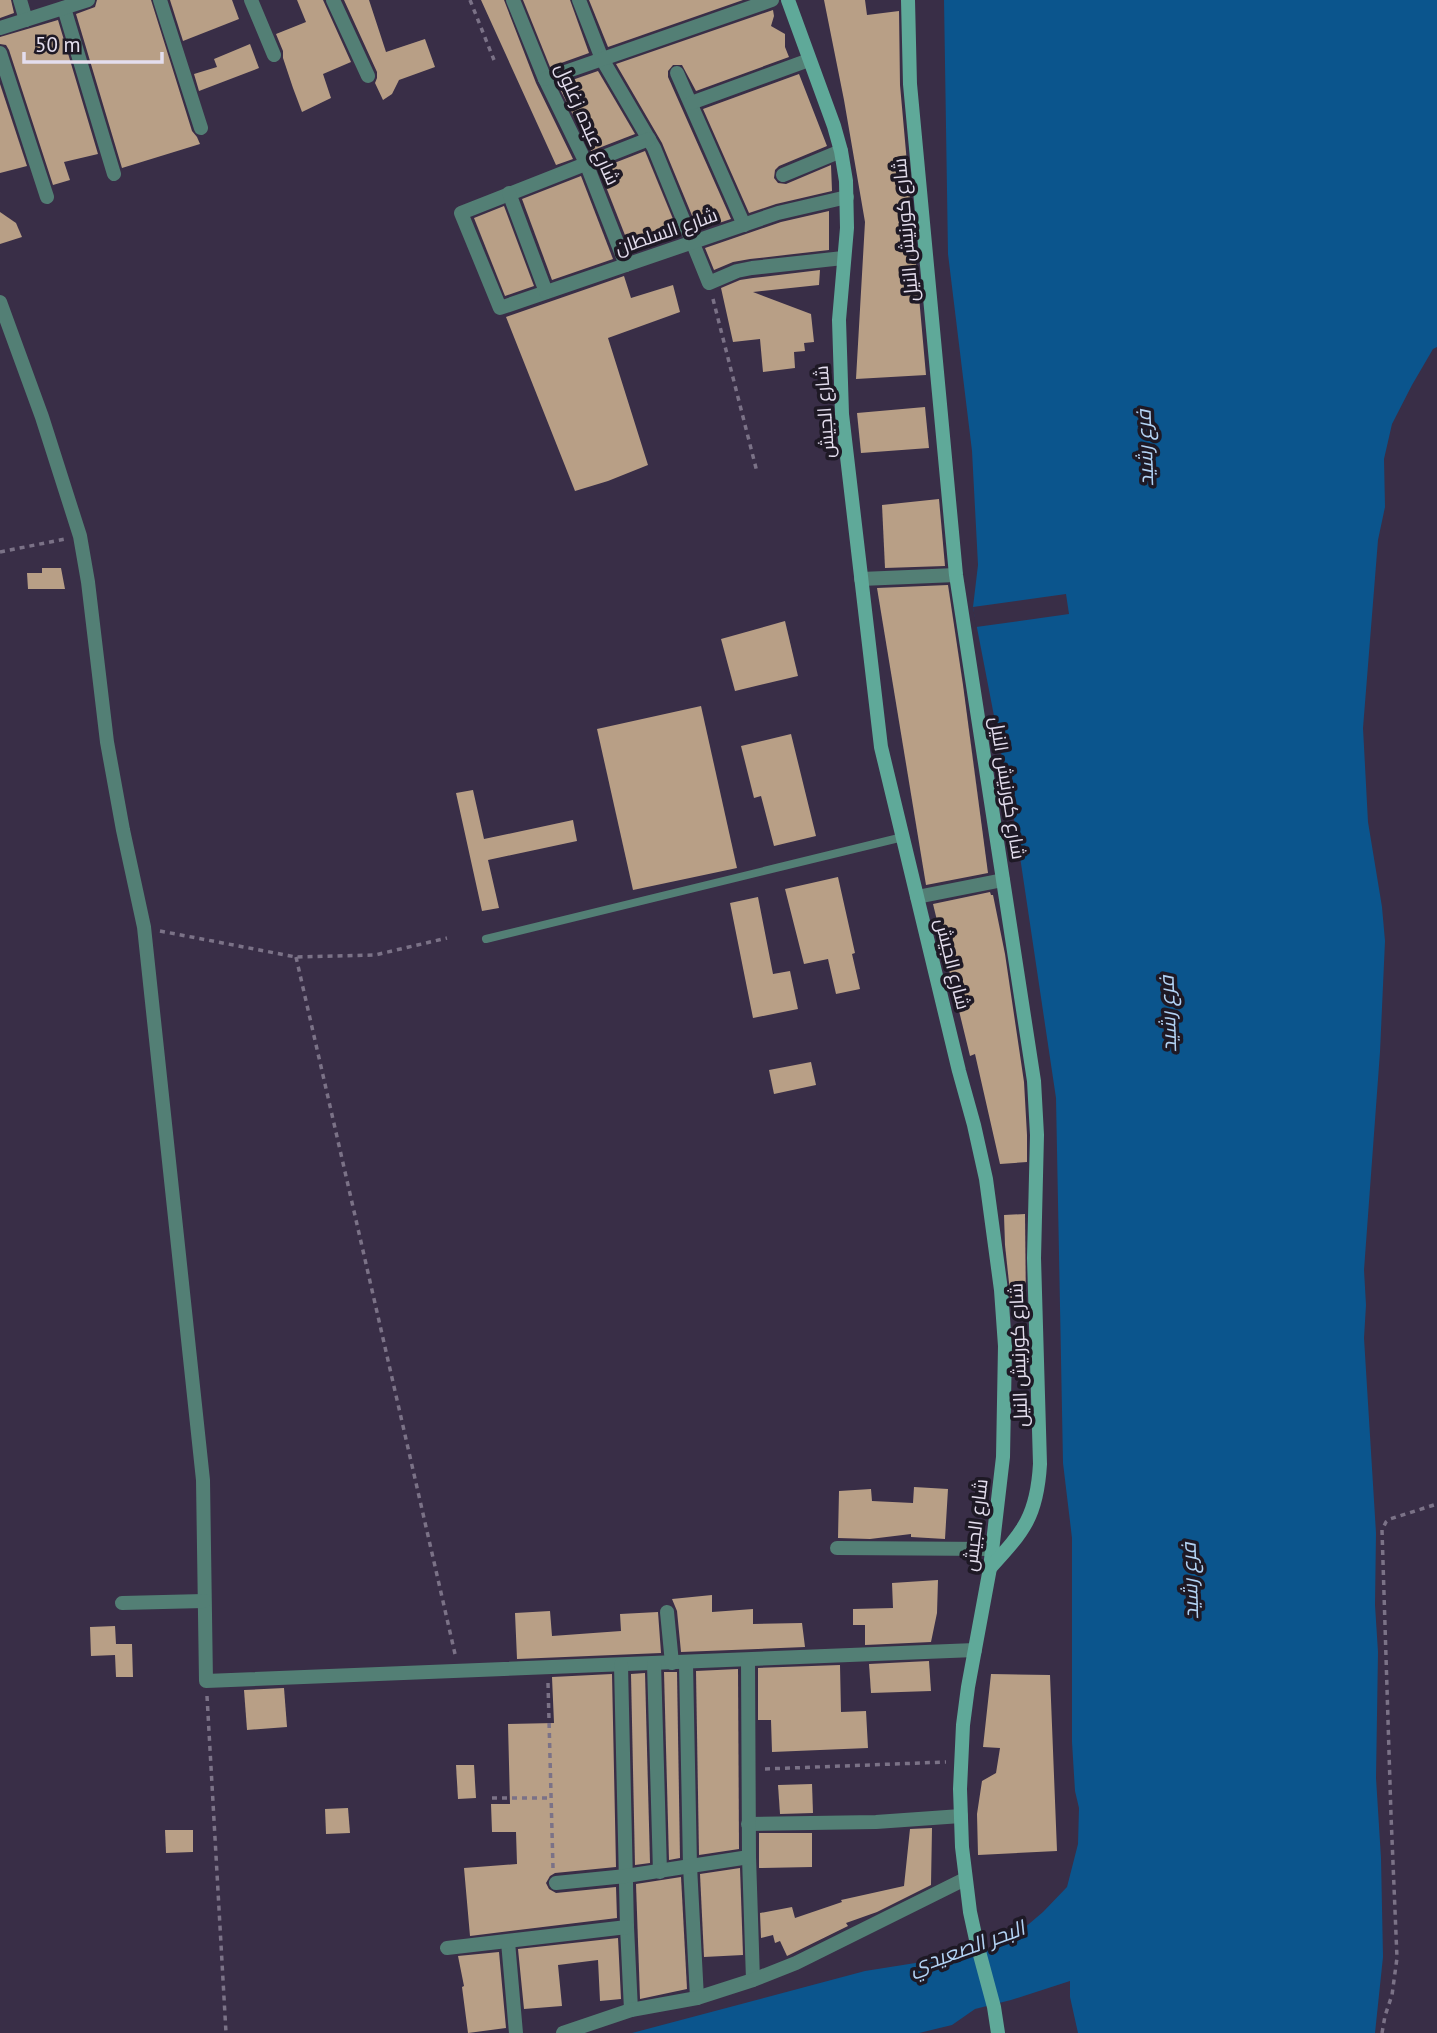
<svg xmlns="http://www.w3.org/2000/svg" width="1437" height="2033" font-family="'PT Sans',Cairo,sans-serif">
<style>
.water{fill:#0b558d}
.pier{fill:#392e47}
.building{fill:#b89f86}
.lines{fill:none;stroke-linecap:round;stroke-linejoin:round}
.path{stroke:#7b7287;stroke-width:3.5;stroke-dasharray:5 5;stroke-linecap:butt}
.service{stroke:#537f75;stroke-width:8}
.minor{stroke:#537f75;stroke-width:14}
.secondary{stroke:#5fa999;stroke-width:14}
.labels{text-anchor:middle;stroke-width:7;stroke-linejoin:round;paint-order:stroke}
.street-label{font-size:19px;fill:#e4deee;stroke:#1e1925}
.water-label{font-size:21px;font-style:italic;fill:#b2d2f3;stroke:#1e1925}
</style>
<rect width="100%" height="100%" fill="#392e47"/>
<path class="water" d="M944,0H1437V347L1433,349L1412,385L1392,424L1384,459L1385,507L1378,540L1363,728L1368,822L1382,907L1385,941L1380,1052L1364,1270L1366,1305L1364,1338L1376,1533L1375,1605L1378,1652L1376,1778L1381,1858L1383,1957L1375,2033H1078L1070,1997V1981L1011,2000L975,2009L952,2025L919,2033H632L865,1971L972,1954L991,1949L1023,1929L1043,1912L1067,1887L1078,1844L1079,1808L1075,1791L1072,1742V1538L1063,1463L1056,1098L1016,830L973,607L978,565L972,451L948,254Z"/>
<path class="pier" d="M1066,594L1069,614L976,627L973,607Z"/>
<g class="building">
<path d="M0,0H11L14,13L0,18Z"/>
<path d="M97,0H151L192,131L197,137L200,144L122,168L76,14L95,7Z"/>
<path d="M170,0H232L239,19L183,41Z"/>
<path d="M297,0H323L351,62L323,74L331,98L302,112L293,88L283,58V51L276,34L306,22Z"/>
<path d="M344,0H369L386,52L425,39L435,67L399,80L392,94L383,100L375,83L377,78V72Z"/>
<path d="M481,0H504L536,83L573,159L556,165Z"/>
<path d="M523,0H570L589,53L550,67Z"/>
<path d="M589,0H743L608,47Z"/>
<path d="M824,0H865L867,15L899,11L900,85L926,375L856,379L865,222L844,100Z"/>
<path d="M773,10L774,16L771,26L785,34V47L789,57L696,91L682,65H673L668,71V77L731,219L698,230L662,143L616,64Z"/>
<path d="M58,20L98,154L64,162L70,180L53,185L9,50L6,45L0,44V37Z"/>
<path d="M250,44L259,68L199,91L194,74L217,67L214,59Z"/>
<path d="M598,71L635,134L591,151L558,85Z"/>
<path d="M799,74L827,146L779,166L775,170L774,178L778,183L786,184L831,165L832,191L776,204L749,213L703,109Z"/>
<path d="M0,84L27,166L0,173Z"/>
<path d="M645,151L680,236L632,253L599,169Z"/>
<path d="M581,176L613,259L552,280L522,199Z"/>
<path d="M504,206L534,286L505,296L474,218Z"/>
<path d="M829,211V250L750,259L733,262L714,270L705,248L781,222Z"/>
<path d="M0,212L16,223L22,237L0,244Z"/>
<path d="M820,270L819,285L753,292L811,314L814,342L804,343L805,351L794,352L795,368L763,372L760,339L733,342L721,288L740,280L753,278Z"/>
<path d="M624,276L631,298L673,285L680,312L608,338L648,465L608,481L575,491L506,317Z"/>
<path d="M925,407L929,448L861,453L857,413Z"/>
<path d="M939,499L945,566L885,568L882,505Z"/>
<path d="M42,568H61L65,589H28L27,573H42Z"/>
<path d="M948,585L963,685L988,873L926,885L877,588Z"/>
<path d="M785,621L798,676L735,691L721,639Z"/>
<path d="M701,706L737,868L633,890L597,729Z"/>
<path d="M791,734L816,836L774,846L761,796L754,798L741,746Z"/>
<path d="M473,790L484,839L573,820L577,841L488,860L499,908L482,911L456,793Z"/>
<path d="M838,877L855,953L852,954L860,989L836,994L828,959L804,964L785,889Z"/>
<path d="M990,892L991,895H993L1005,954L1024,1082L1027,1135V1162L1000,1164L975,1054L970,1056L933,904Z"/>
<path d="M758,897L773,974L790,971L798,1009L753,1018L730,903Z"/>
<path d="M811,1062L816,1085L774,1094L769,1070Z"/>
<path d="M1025,1214L1026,1310L1012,1311L1005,1245L1004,1215Z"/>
<path d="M914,1487L948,1489L945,1539L911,1537V1534L870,1539L838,1538L839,1491L871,1489L872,1501L913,1503Z"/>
<path d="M938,1580L937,1613L931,1642L865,1645V1625H853V1609L893,1608L892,1583Z"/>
<path d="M712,1595V1612L753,1609V1624L802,1623L805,1647L681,1652L677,1611L672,1599Z"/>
<path d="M550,1611L552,1636L621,1631L620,1614L658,1612L661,1653L517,1659L515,1613Z"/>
<path d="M115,1626L116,1644H132L133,1677H116L115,1655L91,1656L90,1627Z"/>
<path d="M929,1661L931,1691L871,1693L869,1664Z"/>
<path d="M840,1665L841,1712L866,1711L868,1748L772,1752L771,1720H758V1668Z"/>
<path d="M738,1669L739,1849L699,1855L696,1671Z"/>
<path d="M664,1672H677L680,1858L669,1860Z"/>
<path d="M645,1673L650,1863L635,1865L631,1674Z"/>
<path d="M612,1674L616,1867L555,1873L550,1876L546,1883L549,1889L556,1893L616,1887L617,1918L470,1936L464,1868L517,1864L516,1832H492L491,1804H510L508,1724L554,1723L552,1677Z"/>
<path d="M991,1674L1050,1675L1057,1851L978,1855L977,1814L982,1781L996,1773L1000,1748L983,1747Z"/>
<path d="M284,1688L287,1727L247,1730L244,1690Z"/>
<path d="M456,1765H474L476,1798L458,1799Z"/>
<path d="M812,1784L813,1813L780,1814L778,1785Z"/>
<path d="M348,1808L350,1833L326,1834L325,1809Z"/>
<path d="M932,1828L931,1885L877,1912L846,1923L848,1926L787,1956L780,1941L775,1943L773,1935L761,1938L760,1913L792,1907L795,1918L842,1902L841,1900L904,1886L910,1829Z"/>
<path d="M165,1830H193V1852L166,1853Z"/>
<path d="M759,1833H812V1867L759,1868Z"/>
<path d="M740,1868L743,1955L704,1957L700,1874Z"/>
<path d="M681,1877L687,1989L640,1999L636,1884Z"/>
<path d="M618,1938L621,1999L600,2001L598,1960L558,1965L562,2006L524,2009L518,1949Z"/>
<path d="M499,1952L506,2028L468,2033L462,1987L464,1986L458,1956Z"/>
</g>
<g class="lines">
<g class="path">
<path d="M470,0L494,60"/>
<path d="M713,299L757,472"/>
<path d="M0,552L65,539"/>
<path d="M160,931L296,957L375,955L447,938"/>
<path d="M296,957L455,1654"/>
<path d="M548,1683L553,1868"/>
<path d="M207,1696L226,2033"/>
<path d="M765,1769L946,1762"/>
<path d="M492,1798H551"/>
<path d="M1382,2033L1385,2016L1392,1995L1397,1958L1391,1815L1382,1530L1386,1522L1390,1519L1437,1504"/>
</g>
<path class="service" d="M486,939L903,837"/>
<g class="minor">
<path d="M20,0L26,20"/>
<path d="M160,0L201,128"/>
<path d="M251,0L274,55"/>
<path d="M333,0L368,76"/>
<path d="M513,0L545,79L586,163L626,265"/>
<path d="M579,0L602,59L654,148L709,283L737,271L752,268L843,258"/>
<path d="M64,8L114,174"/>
<path d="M0,28L88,0"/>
<path d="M0,53L47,197"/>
<path d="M677,73L744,225"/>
<path d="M545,79L772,0"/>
<path d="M691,103L809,60"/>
<path d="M649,139L461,213L500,308L778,213L847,197"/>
<path d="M783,175L841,151"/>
<path d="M509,193L546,292"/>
<path d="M0,302L42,417L80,536L88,582L107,742L123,830L144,927L203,1480L206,1681L975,1650"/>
<path d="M861,579L956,575"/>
<path d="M917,897L1003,880"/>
<path d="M837,1548L993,1549"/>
<path d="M122,1603L204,1601"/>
<path d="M667,1612L672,1663"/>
<path d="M654,1663L660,1872"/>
<path d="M686,1663L690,1866L697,1998"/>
<path d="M621,1665L627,1927L631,2010"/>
<path d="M748,1824L876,1822L961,1816"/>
<path d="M749,1857L753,1980"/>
<path d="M556,1883L626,1876L749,1857L748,1660"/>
<path d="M508,1942L516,2033"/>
<path d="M447,1948L627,1927"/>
<path d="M563,2033L631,2010L697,1998L753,1980L796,1963L965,1879"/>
</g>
<g class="secondary">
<path d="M788,0L834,126L841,151L846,181L847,228L839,320L842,414L881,747L959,1071L974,1125L986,1179L1001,1290L1005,1346L1003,1457L990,1568L968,1687L963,1725L960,1789L962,1847L970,1912L977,1944L994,2007L998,2033"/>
<path d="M908,0L910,84L956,575L1034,1081L1037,1135L1034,1258L1040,1464C1037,1516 1024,1531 990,1568"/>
</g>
</g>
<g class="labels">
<g class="street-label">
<text transform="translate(588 124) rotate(66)" y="7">شارع عبده زغلول</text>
<text transform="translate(905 230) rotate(-95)" y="7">شارع كورنيش النيل</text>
<text transform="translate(666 231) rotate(-19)" y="7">شارع السلطان</text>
<text transform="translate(824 412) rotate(-94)" y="7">شارع الجيش</text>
<text transform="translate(1008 788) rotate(81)" y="7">شارع كورنيش النيل</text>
<text transform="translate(953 964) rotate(76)" y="7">شارع الجيش</text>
<text transform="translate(1018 1355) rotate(-92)" y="7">شارع كورنيش النيل</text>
<text transform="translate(975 1525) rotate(-83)" y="7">شارع الجيش</text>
</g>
<g class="water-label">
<text transform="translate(1145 448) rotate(-92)" y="7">فرع رشيد</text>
<text transform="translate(1168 1014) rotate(-92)" y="7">فرع رشيد</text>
<text transform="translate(1190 1581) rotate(-92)" y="7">فرع رشيد</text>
<text transform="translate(967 1948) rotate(-20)" y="7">البحر الصعيدي</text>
</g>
</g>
<path d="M24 52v10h138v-10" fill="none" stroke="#e4deee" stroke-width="3.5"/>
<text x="35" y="52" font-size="21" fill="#e4deee" stroke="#1e1925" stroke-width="5" paint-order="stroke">50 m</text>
</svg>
